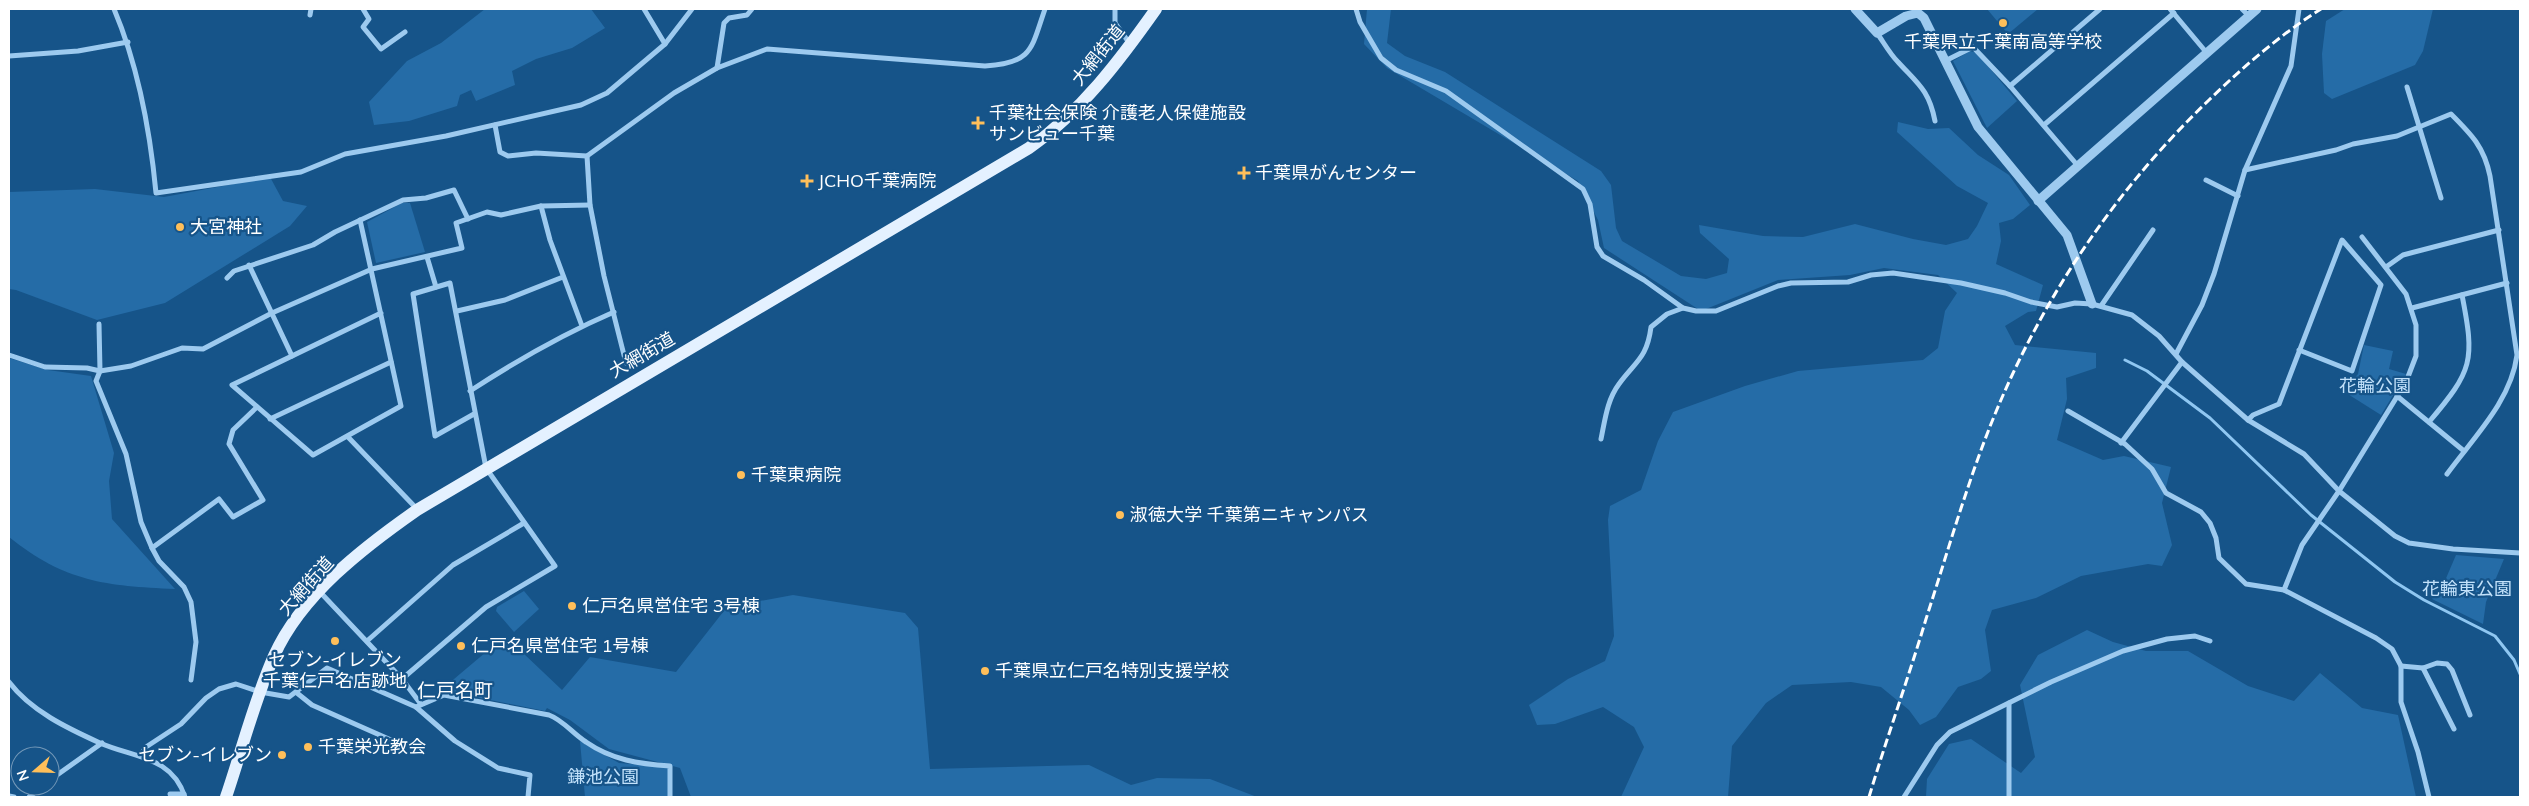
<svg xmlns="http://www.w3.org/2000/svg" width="2529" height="806" font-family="Mulish,'Noto Sans JP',sans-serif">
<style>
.green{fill:#256ca7}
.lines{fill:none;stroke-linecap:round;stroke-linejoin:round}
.stream{stroke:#8fc7f2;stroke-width:3}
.minor{stroke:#9dcaef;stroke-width:5}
.tertiary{stroke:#9dcaef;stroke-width:9}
.primary{stroke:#e4f1ff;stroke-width:12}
.rail{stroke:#fff;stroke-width:3;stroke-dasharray:9 4;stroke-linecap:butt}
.poi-dot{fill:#ffbf5a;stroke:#165489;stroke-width:2}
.labels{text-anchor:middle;stroke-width:4.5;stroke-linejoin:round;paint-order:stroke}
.poi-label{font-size:18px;fill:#fff;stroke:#165489;text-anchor:start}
.street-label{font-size:18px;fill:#fff;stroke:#165489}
.park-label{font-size:18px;fill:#c3e2fb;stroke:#165489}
.neighbourhood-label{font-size:19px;fill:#fff;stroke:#165489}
</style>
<rect width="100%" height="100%" fill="#165489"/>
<g class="green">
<path d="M485,9H591L605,28L572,48L536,59L512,71L515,85L476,101L471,90L460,95L457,106L409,121L374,125L369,102L407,61L441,43Z"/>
<path d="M1367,9H1391L1387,43L1405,56L1445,72L1601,171L1611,185L1616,228L1622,241L1681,276L1706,279L1727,273L1729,259L1700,233L1699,225L1763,236L1803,237L1855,224L1913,239L1946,245L1968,239L1977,226L1988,203L1957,186L1897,132L1898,122L1928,129L1949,128L1978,155L2009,175L2030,205L2013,219L1999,223L2001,241L1996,264L2043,285L2036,311L2028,312L2005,326L2015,345L2096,353V368L2066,378L2067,399L2057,440L2103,460L2124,456L2171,467L2162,503L2172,545L2162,566L2148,564L2081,576L2036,598L1992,610L1985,630L1991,671L1981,679L1958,687L1936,717L1920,725L1909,710L1881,687L1851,682L1792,685L1766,703L1732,746L1728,797H1621L1644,747L1634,727L1603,707L1555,724L1537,725L1529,705L1568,679L1605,661L1614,636L1608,520L1610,506L1641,490L1658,441L1673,412L1745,386L1798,371L1923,360L1938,348L1945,311L1957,293L1938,275L1884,268L1850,275L1778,280L1701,311L1604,248L1598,220L1578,181L1387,68L1364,44Z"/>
<path d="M1987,9H2038L2008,34Z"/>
<path d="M2345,9H2433L2423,51L2415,65L2332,99L2324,93L2322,54L2326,21Z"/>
<path d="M1970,51L1977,53L2017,101L1987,128L1953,61Z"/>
<path d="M270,177L283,201L307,206L290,226L165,303L97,320L16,290L9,289V192L95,189L164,197Z"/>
<path d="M402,203H410L425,252L376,263L367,222Z"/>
<path d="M2364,345L2393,351L2389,369L2406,374L2381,415L2343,391L2358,374Z"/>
<path d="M9,358L48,370L91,376L114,453L109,481L112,519L175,589C106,586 65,582 9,537Z"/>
<path d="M2456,555L2504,559L2486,602L2483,624L2432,599L2444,583Z"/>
<path d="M524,591L539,609L514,632L496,611L497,607Z"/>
<path d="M793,595L905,613L918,628L930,769L1089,765L1131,785L1157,778L1210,779L1257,797H691L680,768L609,749L570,720L547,708L545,711L441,690L505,636L562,690L590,657L676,672L727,607Z"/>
<path d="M2087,630L2113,642L2146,651H2188L2248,686L2294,701L2320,673L2362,708L2398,715L2416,797H1926L1927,779L1949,744L1971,739L2021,773L2035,757L2020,685L2038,655Z"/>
<path d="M580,741L619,763L668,767L669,797H585Z"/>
</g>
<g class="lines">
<path class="stream" d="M2125,360L2147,371L2210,418L2311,515L2395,582L2424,600L2495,636L2514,660L2520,674"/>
<g class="minor">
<path d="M114,9C139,68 150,130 156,193L301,172L345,154L446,136L581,105L607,93L665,44L692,9"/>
<path d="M363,9L369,19L363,27L381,49L405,32"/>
<path d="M644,9L665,44"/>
<path d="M1115,9V23L1130,44"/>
<path d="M1356,9L1360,22L1381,58L1396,70L1446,91L1583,189L1590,204L1597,247L1603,256L1644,280L1683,308L1696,311H1716L1778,286L1791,283L1848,282L1871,275L1893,273L1961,283L2005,293L2031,302L2057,307L2075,303L2092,304L2132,315L2159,336L2182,362L2248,420L2304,454L2339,491L2395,536L2409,543L2453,549L2520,553"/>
<path d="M2170,9L2206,52"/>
<path d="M2242,9L2249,16"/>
<path d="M310,15L311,9"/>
<path d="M1877,33C1884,43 1890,54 1898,62C1918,84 1929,90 1935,121"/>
<path d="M9,56L78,51L128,42"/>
<path d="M1945,61L1973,47L2010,86L2078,166"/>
<path d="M717,68L724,23L729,18L747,15L752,9"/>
<path d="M2010,86L2100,9"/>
<path d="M2407,87L2441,198"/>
<path d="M495,125L500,152L508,156L536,153L587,156L674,93L717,68L767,49L985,66C1033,63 1031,49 1045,9"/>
<path d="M2044,125L2174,13"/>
<path d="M587,156L590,205L604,276L626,363"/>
<path d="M2245,170L2336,150L2353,144L2397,136L2451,114C2472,135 2484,147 2490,176L2517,355C2511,401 2474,437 2447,474"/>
<path d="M2206,180L2238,196"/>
<path d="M541,206L550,240L582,326"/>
<path d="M360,220L401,406L313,455L232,385L381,313"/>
<path d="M427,257L436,287"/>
<path d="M249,265L292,356"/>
<path d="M2386,267L2403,255L2499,230"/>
<path d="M227,278L234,271L313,245L335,232L403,200L426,198L454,190L468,219"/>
<path d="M2101,306L2153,230"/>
<path d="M2412,308L2507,283"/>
<path d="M457,311L505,300L563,277"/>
<path d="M99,324L100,371L96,381L126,454L141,522L152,548L159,561L184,587L191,602L196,642L191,680"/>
<path d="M2176,354L2202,305L2214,274L2245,170L2291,66L2299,9"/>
<path d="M9,355L45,367L87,368L100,371L131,366L182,348L203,349L272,313L372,269L462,248L456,223L487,212L501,215L541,206L590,205"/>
<path d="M470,391C516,361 563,334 614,312"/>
<path d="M2397,396L2464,451"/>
<path d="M2068,411L2125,444L2152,469L2166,493L2201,512L2210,523L2216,538L2219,558L2246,584L2284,590L2376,638L2392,649L2401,666V702L2418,752L2429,797"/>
<path d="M270,419L391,362"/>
<path d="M2248,420L2253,415L2279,404L2342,240L2381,285L2352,371L2299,350"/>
<path d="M2429,422C2473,370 2475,361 2462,295"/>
<path d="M348,437L417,509"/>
<path d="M1601,439C1605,420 1607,400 1619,384C1636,361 1647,358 1651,327L1667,314L1683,308"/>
<path d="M2121,443L2182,362"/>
<path d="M152,548L219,499L233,517L263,500L229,444L233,430L257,407"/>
<path d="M2284,590L2302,545L2339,491L2406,382L2416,356V325L2406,294L2362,237"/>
<path d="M320,592L402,679L420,703"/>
<path d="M367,641L453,565L524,523"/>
<path d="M2401,666L2423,668L2437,663L2447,664L2452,670L2470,715"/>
<path d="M2423,668L2454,729"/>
<path d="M402,679L486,607L555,566L486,468L450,283L413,294L435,436L474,414"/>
<path d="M9,682C31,711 67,728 100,743C134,758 172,756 185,797"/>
<path d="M297,693L312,705L391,740"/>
<path d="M2009,703V797"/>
<path d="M416,707L444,695L549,715C563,720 573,734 586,742C612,760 639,764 670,766V797"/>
<path d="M140,756L146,747L181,724L206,698L219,689L236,684L260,692L289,697L327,668L416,707L455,741L498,768L530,775L528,797"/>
<path d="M50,780L102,743"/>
<path d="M170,794H184"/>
<path d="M9,796L14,797"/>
<path d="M29,797L43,786"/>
<path d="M1904,797L1937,745L1950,732L2051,682L2123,651L2167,639L2195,636L2210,641"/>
</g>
<g class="tertiary">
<path d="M1855,9L1877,33L1906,16L1918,13L1924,18L1978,127L2067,235L2092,304"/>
<path d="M2038,201L2257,9"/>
</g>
<path class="primary" d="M226,797C242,750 254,701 274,656C301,595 364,547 417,510L1029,148C1081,112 1120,60 1156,9"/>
<path class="rail" d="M1869,797C1887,737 1908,679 1926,619C1947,554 1966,487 1991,424C2040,301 2114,191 2209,100C2244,66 2280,35 2321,9"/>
</g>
<g class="poi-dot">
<circle cx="2003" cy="23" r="5"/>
<path d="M975.5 115.5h5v5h5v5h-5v5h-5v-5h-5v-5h5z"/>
<path d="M1241.5 165.5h5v5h5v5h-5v5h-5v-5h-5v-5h5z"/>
<path d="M804.5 173.5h5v5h5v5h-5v5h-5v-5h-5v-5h5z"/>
<circle cx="180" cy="227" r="5"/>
<circle cx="741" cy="475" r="5"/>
<circle cx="1120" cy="515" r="5"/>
<circle cx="572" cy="606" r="5"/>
<circle cx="335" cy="641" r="5"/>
<circle cx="461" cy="646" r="5"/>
<circle cx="985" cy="671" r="5"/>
<circle cx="308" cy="747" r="5"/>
<circle cx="282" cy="755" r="5"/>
</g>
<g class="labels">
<g class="poi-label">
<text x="2003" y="48" text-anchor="middle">千葉県立千葉南高等学校</text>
<text x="989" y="119">千葉社会保険 介護老人保健施設<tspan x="989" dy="21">サンビュー千葉</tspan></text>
<text x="1255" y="179">千葉県がんセンター</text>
<text x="818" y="187">JCHO千葉病院</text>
<text x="190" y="233">大宮神社</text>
<text x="751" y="481">千葉東病院</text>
<text x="1130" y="521">淑徳大学 千葉第ニキャンパス</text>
<text x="582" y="612">仁戸名県営住宅 3号棟</text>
<text x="471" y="652">仁戸名県営住宅 1号棟</text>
<text x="335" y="666" text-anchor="middle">セブン-イレブン<tspan x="335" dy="21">千葉仁戸名店跡地</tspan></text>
<text x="995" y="677">千葉県立仁戸名特別支援学校</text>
<text x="318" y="753">千葉栄光教会</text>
<text x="272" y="761" text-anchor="end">セブン-イレブン</text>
</g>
<g class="street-label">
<text transform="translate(1098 55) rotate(-51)" y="6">大網街道</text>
<text transform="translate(642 355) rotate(-30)" y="6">大網街道</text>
<text transform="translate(306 586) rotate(-48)" y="6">大網街道</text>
</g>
<g class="park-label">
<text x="2375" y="392">花輪公園</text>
<text x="2467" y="595">花輪東公園</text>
<text x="603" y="783">鎌池公園</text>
</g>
<g class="neighbourhood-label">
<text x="455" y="697">仁戸名町</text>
</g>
</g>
<rect width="2529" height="806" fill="none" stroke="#ffffff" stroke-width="20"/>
<g transform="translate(35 771) rotate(250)"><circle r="24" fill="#165489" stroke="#7398b8"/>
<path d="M0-4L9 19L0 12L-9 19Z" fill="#ffbf5a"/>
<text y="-8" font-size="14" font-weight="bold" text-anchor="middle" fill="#ffffff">N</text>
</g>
</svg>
